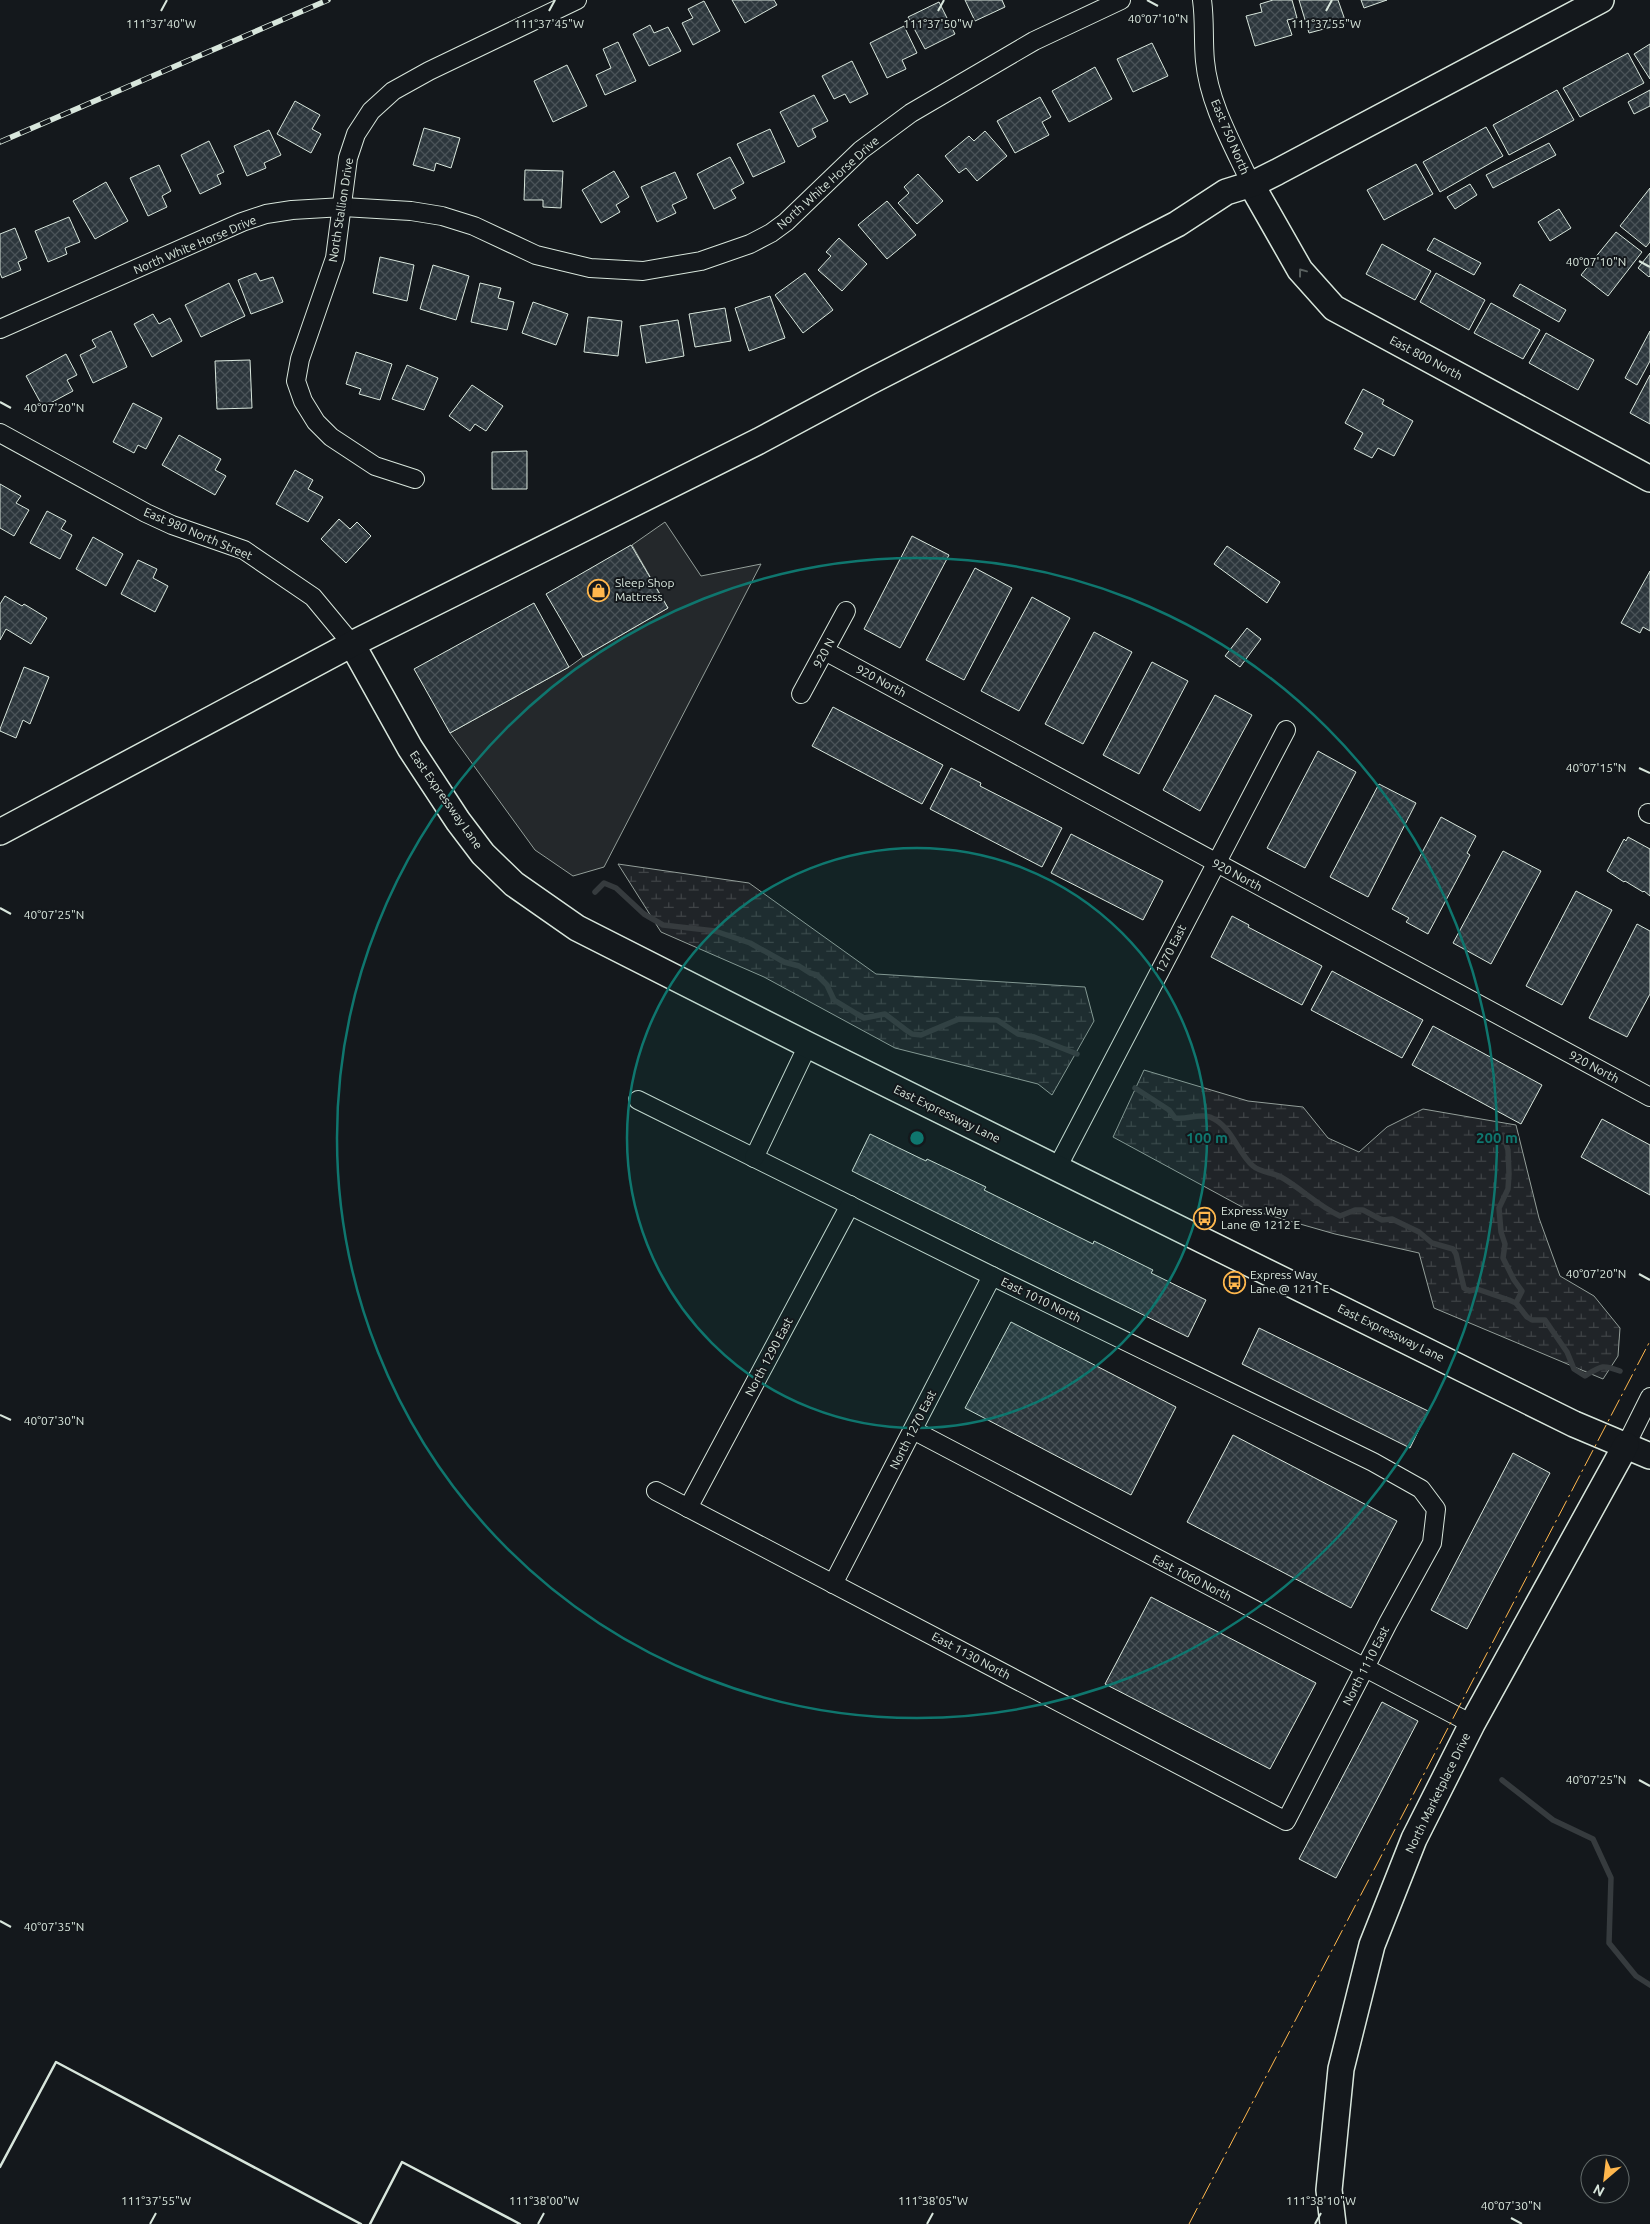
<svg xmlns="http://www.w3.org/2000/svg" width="1650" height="2224" font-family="Ubuntu,sans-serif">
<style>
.wetland{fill:url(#wetland-marsh);stroke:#939e99}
.parking{fill:#24282b;stroke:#939e99}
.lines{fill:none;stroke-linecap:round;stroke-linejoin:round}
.stream{stroke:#363b3e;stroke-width:5.5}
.building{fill:url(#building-cross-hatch);stroke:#d8e6dc}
.street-casing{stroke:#d8e6dc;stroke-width:20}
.secondary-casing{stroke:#d8e6dc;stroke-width:28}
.street{stroke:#14181c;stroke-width:18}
.secondary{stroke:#14181c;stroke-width:25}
.rail-casing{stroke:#d8e6dc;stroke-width:5.5}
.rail{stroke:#14181c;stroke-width:4;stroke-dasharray:11;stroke-linecap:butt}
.wall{stroke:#d8e6dc;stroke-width:2.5}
.power{stroke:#ffb74d;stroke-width:1;stroke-dasharray:18 4 2.5 4;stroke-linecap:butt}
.oneway{stroke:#59605f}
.ticks{fill:none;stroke:#d8e6dc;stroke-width:2}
.ring{fill:none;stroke:#0f766e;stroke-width:2.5}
.labels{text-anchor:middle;stroke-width:4;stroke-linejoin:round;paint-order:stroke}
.street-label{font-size:12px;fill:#d8e6dc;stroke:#14181c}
.poi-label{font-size:12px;fill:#d8e6dc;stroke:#14181c;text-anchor:start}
.ticks-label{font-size:12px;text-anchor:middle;fill:#d8e6dc;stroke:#14181c;stroke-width:4;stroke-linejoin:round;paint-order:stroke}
.centre{fill:#0f766e;stroke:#14181c;stroke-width:2.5}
.ring-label{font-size:15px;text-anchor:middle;font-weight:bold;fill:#0f766e;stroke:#14181c;stroke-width:4;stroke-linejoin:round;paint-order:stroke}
</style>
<defs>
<pattern id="wetland-marsh" width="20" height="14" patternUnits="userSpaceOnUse" patternTransform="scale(1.25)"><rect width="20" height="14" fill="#202428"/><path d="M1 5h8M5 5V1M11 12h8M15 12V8" fill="none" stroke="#404447"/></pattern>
<pattern id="building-cross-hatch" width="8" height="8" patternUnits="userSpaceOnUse" patternTransform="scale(1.25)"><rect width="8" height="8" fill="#2c363c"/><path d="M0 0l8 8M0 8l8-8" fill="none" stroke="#4a5358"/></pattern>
</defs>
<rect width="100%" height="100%" fill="#14181c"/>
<g class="wetland">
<path d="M618,864L749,883L876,974L1085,987L1094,1021L1052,1095L1038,1084L895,1048L764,977L661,932Z"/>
<path d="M1144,1070L1248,1101L1303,1107L1328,1138L1359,1152L1387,1127L1423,1109L1516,1125L1539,1218L1560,1276L1594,1296L1620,1328L1618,1356L1603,1379L1434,1308L1419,1253L1335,1234L1244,1208L1113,1137Z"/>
</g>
<path class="parking" d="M665,522L701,576L761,564L604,867L573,876L535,850L450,733L569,667L583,657L668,608L632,545Z"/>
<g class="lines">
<g class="stream">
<path d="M595,892L604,883L616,888L644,914L663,925L715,931L750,943L784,962L799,966L810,973L817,975L827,985L834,1000L857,1014L864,1018L885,1014L906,1030L912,1034L921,1035L959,1019L997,1020L1018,1034L1034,1037L1077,1054"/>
<path d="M1135,1088L1169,1110L1175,1118C1187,1120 1199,1113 1210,1117C1232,1126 1237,1152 1253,1166C1261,1173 1272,1172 1281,1177C1302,1189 1318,1206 1340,1216L1355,1210H1363L1382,1220L1392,1219L1419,1232L1432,1243L1453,1249L1456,1254L1464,1288L1469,1291L1477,1289L1509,1300L1516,1303L1527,1317L1532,1320H1545L1567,1352L1574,1369L1585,1376C1601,1366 1602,1364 1620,1371"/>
<path d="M1503,1135L1508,1150L1509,1174L1508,1189L1499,1208L1501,1232L1505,1244L1503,1258L1514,1280L1522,1291L1516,1303"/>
<path d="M1502,1780L1553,1820L1593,1839L1611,1878L1609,1943L1636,1976L1650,1985"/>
</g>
</g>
<g class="building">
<path d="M732,0H774L777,5L745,23Z"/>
<path d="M965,0H1002L1005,7L975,21Z"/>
<path d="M1273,0H1292L1297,18L1287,20L1292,35L1255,46L1246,16L1262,12L1260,4Z"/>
<path d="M1299,0H1338L1346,23L1309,33Z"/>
<path d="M1361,0H1387L1364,8Z"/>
<path d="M704,1L720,31L693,45L682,23L693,18L688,9Z"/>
<path d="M939,2L955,34L925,49L908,17Z"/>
<path d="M650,25L654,33L668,27L681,51L649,66L633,34Z"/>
<path d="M904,26L917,53L902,60L906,69L887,78L870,43Z"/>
<path d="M618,42L636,81L605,95L596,75L611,68L603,49Z"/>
<path d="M1152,43L1168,76L1133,92L1117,59Z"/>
<path d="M1650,44V79L1634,54Z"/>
<path d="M1628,53L1644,83L1580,117L1563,88Z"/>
<path d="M852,61L868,94L850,103L845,94L834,99L822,76Z"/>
<path d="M567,65L587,106L553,122L534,81Z"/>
<path d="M1095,67L1112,99L1069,122L1052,91Z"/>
<path d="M1557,90L1574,120L1509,155L1493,125Z"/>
<path d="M1650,90V106L1634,114L1628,102Z"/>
<path d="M814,95L828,121L812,129L816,137L798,147L780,112Z"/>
<path d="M1040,97L1051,117L1042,122L1049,135L1015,153L997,121Z"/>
<path d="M295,101L320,115L312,129L321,134L311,153L277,134Z"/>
<path d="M1486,127L1503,156L1440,192L1423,162Z"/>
<path d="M424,128L460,138L451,168L436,163L434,171L413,165Z"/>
<path d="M770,129L785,162L753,177L737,144Z"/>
<path d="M269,130L281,155L264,163L266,168L247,176L234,146Z"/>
<path d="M985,131L1007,156L977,181L966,168L959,173L945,156L969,136L974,141Z"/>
<path d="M209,141L224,172L217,175L221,184L200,194L181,155Z"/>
<path d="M1549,143L1556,155L1493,188L1486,175Z"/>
<path d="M730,157L744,183L731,190L736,198L714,209L697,174Z"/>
<path d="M1416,164L1433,194L1384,220L1367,190Z"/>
<path d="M159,165L171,191L162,196L167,207L148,216L130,178Z"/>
<path d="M525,170L563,171L561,208L543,207V200H524Z"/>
<path d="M614,171L629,197L616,205L620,212L601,223L582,190Z"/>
<path d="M675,172L687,198L672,205L676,213L657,222L641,187Z"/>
<path d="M918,174L943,201L917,224L898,203L909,193L904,187Z"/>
<path d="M106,182L128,221L95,239L73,201Z"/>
<path d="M1470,184L1477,195L1455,209L1447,197Z"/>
<path d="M1650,188V242L1646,247L1620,226Z"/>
<path d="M887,201L916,235L887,259L858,225Z"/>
<path d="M1559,209L1571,228L1550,241L1538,222Z"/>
<path d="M69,217L80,242L65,248L67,254L48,262L35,231Z"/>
<path d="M15,228L27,258L18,262L21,270L2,278L0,273V234Z"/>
<path d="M1616,232L1642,252L1608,296L1581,275Z"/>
<path d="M839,238L867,264L842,291L818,270L831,256L826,252Z"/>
<path d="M1434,238L1481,263L1474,275L1427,250Z"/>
<path d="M1382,244L1431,271L1415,300L1366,274Z"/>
<path d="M1650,253V276L1649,277L1638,268Z"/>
<path d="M380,257L414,265L407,301L373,293Z"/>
<path d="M433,265L469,276L456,320L420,309Z"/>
<path d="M256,273L260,281L273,277L283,302L251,314L238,280Z"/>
<path d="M805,273L833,310L803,333L775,295Z"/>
<path d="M1436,273L1485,300L1469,330L1420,302Z"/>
<path d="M229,283L245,316L201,337L185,305Z"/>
<path d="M480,283L501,288L498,298L514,302L507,330L471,322Z"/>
<path d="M1520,284L1566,310L1559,322L1513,296Z"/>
<path d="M770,296L785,338L749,351L735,308Z"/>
<path d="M533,302L568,314L556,345L522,333Z"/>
<path d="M1491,303L1540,330L1523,359L1474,333Z"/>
<path d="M725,308L731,341L695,347L689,314Z"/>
<path d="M153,314L159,324L170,318L182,341L152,357L134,324Z"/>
<path d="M588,317L622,321L618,356L584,352Z"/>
<path d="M678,320L684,356L646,363L640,326Z"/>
<path d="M111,331L127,367L93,383L80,355L96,347L92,340Z"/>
<path d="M1650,331V361L1637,385L1625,378Z"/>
<path d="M1546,333L1594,360L1578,390L1529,363Z"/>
<path d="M356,352L392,364L380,400L359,394L361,389L346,384Z"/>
<path d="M66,354L77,375L67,380L73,391L43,407L26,376Z"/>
<path d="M250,360L252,408L217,409L215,361Z"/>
<path d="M407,365L438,378L424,410L392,399Z"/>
<path d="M1650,375V424L1630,413Z"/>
<path d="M472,385L503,406L486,431L475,424L470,431L449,416Z"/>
<path d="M1363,389L1384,400L1382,404L1413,421L1394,456L1378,448L1372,458L1354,449L1363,433L1345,423Z"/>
<path d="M133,403L162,418L146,449L138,445L134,453L113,442Z"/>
<path d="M179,435L221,459L215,470L226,476L215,495L162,465Z"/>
<path d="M527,451V489H492V452Z"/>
<path d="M295,470L313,480L308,489L323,497L308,522L276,504Z"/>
<path d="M0,484L21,496L16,503L29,510L14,536L0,528Z"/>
<path d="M47,511L66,521L61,529L72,535L60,559L30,543Z"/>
<path d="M339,519L350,529L357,522L371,536L346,563L321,539Z"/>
<path d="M912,536L949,555L900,648L864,629Z"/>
<path d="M93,537L123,554L106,586L76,569Z"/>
<path d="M631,545L668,608L583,657L546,594Z"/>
<path d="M1227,546L1280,582L1267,603L1214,564Z"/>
<path d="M138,560L157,569L153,578L168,586L155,612L121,594Z"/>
<path d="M975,568L1012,588L964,680L926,660Z"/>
<path d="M1650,571V631L1643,627L1640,633L1621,623Z"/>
<path d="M5,596L22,606L24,604L47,618L31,644L6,629L0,640V604Z"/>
<path d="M1032,597L1070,618L1019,711L981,691Z"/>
<path d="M534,603L569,667L450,733L414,669Z"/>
<path d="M1247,628L1261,639L1240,667L1225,656Z"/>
<path d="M1094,632L1132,652L1083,744L1045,724Z"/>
<path d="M1152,662L1188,681L1139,774L1103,755Z"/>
<path d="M24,667L49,677L30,724L23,720L16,738L0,731V729Z"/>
<path d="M1215,695L1252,715L1200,811L1163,790Z"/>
<path d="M833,707L943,765L922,804L812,746Z"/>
<path d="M1318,751L1356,772L1305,868L1267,848Z"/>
<path d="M951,768L981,783L980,786L1062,828L1042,867L930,809Z"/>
<path d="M1379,784L1416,803L1368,897L1330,877Z"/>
<path d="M1441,817L1476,836L1467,853L1470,855L1428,934L1406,922L1409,918L1392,909Z"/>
<path d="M1071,834L1163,881L1143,920L1051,873Z"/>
<path d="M1628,837L1650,849V896L1644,891L1643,892L1625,881L1624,882L1607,871L1624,839L1626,841Z"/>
<path d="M1503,851L1541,871L1491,964L1453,943Z"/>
<path d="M1576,891L1612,910L1562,1005L1526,986Z"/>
<path d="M1232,916L1249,925L1248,927L1322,966L1302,1005L1211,957Z"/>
<path d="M1637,924L1650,931V994L1627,1037L1589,1018Z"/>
<path d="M1332,971L1423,1020L1402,1058L1311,1010Z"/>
<path d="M1433,1026L1542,1085L1521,1124L1412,1065Z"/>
<path d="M1602,1119L1650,1145V1195L1581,1157Z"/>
<path d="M870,1134L926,1161L927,1159L986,1187L984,1190L1093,1244L1094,1241L1153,1270L1151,1273L1206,1300L1188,1337L852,1171Z"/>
<path d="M1011,1322L1176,1407L1131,1495L965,1408Z"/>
<path d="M1259,1328L1428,1411L1410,1448L1242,1364Z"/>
<path d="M1233,1435L1397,1521L1351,1608L1187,1522Z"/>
<path d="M1513,1453L1550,1473L1467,1629L1431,1610Z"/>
<path d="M1151,1597L1316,1683L1270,1769L1105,1684Z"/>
<path d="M1382,1702L1418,1721L1336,1878L1299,1859Z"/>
</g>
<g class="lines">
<defs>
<g id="street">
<path d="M1202,0C1205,21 1203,41 1205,61C1209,104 1233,145 1251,184"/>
<path d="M0,329L242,222L266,214L292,210L343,207L411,211L442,216L474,226L536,255L590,268L643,271L701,261L750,244L771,233L786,222L861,150L911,113L1034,41L1121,0"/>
<path d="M0,433L146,513L172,525L244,550L313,597L352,644"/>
<path d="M415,479L375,466L331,437L316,422L303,401L296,381L300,359L335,258L348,158L356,134L371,111L393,91L429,71L577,0"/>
<path d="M825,651L1650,1097"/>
<path d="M801,694L846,611"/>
<path d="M1648,813L1650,814"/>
<path d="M638,1100L992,1276L1373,1462L1421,1489L1436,1509L1432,1543L1388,1623L1286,1821L656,1491"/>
<path d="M754,1158L808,1045"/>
<path d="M1057,1168L1286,730"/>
<path d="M913,1430L1472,1724"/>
<path d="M1626,1445L1650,1397"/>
<path d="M688,1508L850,1205"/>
<path d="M833,1584L992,1276"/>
</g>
<g id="secondary">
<path d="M1251,184L1300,270L1334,308L1650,479"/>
<path d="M352,644L410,748L458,821L483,854L514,884L577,928L808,1045L1574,1424L1650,1456"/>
<path d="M0,832L352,644L759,441L869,382L1177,224L1226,192L1255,183L1277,172L1601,0"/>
<path d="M1333,2224L1329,2190L1341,2069L1372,1945L1414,1839L1472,1724L1626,1445"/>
</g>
</defs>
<use href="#street" class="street-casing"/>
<use href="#secondary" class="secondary-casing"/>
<use href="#street" class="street"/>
<use href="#secondary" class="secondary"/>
<defs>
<path id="rail" d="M0,142L328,0"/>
</defs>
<use href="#rail" class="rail-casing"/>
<use href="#rail" class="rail"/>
<g class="wall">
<path d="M0,2167L56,2062L361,2224"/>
<path d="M370,2224L402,2162L520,2224"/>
</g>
<path class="power" d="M1189,2224L1650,1341"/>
</g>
<defs><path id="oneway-chevron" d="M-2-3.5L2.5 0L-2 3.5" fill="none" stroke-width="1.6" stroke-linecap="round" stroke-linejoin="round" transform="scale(1.25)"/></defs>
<use class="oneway" href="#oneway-chevron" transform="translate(1302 272) rotate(-127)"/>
<path class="ticks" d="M1147,0L1158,6M161,11L167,0M549,11L555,0M938,11L944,0M1326,11L1332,0M1639,261L1650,267M0,402L11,408M1639,768L1650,773M0,908L11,914M1639,1274L1650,1280M0,1415L11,1420M1639,1780L1650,1786M0,1921L11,1927M1511,2218L1522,2224M150,2224L156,2213M538,2224L544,2213M927,2224L933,2213M1315,2224L1321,2213"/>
<circle cx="917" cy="1138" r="290" fill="#0f766e" fill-opacity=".12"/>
<g class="ring">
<circle cx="917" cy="1138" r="290"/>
<circle cx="917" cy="1138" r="580"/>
</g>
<defs>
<symbol id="shop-ring" viewBox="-11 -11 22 22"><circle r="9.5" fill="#14181c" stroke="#ffb74d" stroke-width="1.5"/><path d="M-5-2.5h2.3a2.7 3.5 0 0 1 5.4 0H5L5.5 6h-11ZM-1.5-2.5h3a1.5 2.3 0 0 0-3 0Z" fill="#ffb74d"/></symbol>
<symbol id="bus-ring" viewBox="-11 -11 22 22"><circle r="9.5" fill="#14181c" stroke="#ffb74d" stroke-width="1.5"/><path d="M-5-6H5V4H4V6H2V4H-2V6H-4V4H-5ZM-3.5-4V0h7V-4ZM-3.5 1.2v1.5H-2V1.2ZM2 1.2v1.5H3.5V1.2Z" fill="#ffb74d"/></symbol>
</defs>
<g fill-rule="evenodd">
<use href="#shop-ring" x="586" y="578" width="25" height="25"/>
<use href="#bus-ring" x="1192" y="1206" width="25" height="25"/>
<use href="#bus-ring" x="1222" y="1270" width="25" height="25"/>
</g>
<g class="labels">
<g class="street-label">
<text transform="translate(1230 137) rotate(67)" y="4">East 750 North</text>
<text transform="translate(828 183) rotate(-42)" y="4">North White Horse Drive</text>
<text transform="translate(341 210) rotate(-81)" y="4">North Stallion Drive</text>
<text transform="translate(195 245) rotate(-23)" y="4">North White Horse Drive</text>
<text transform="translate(1426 358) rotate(28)" y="4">East 800 North</text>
<text transform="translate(198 534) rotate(23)" y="4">East 980 North Street</text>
<text transform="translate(824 653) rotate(-62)" y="4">920 N</text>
<text transform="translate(881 681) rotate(28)" y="4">920 North</text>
<text transform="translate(446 800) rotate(55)" y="4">East Expressway Lane</text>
<text transform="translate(1237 875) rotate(28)" y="4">920 North</text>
<text transform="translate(1171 949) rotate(-63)" y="4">1270 East</text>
<text transform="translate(1594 1067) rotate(28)" y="4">920 North</text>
<text transform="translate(947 1114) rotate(26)" y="4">East Expressway Lane</text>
<text transform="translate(1041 1300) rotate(26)" y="4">East 1010 North</text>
<text transform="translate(1391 1333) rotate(26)" y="4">East Expressway Lane</text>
<text transform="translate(769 1357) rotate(-62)" y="4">North 1290 East</text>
<text transform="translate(913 1430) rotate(-63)" y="4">North 1270 East</text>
<text transform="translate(1192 1578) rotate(27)" y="4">East 1060 North</text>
<text transform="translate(971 1656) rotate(28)" y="4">East 1130 North</text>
<text transform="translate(1366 1666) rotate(-63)" y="4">North 1110 East</text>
<text transform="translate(1438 1793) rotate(-64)" y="4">North Marketplace Drive</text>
</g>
<g class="poi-label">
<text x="615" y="587">Sleep Shop<tspan x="615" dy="14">Mattress</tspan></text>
<text x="1221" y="1215">Express Way<tspan x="1221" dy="14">Lane @ 1212 E</tspan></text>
<text x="1250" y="1279">Express Way<tspan x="1250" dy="14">Lane @ 1211 E</tspan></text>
</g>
</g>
<g class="ticks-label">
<text x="1158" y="23">40°07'10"N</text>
<text x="161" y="28">111°37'40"W</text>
<text x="549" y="28">111°37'45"W</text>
<text x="938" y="28">111°37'50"W</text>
<text x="1326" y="28">111°37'55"W</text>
<text x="1596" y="266">40°07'10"N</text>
<text x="54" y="412">40°07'20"N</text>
<text x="1596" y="772">40°07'15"N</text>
<text x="54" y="919">40°07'25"N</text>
<text x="1596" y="1278">40°07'20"N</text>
<text x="54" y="1425">40°07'30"N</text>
<text x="1596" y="1784">40°07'25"N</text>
<text x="54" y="1931">40°07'35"N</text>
<text x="156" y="2205">111°37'55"W</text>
<text x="544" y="2205">111°38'00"W</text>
<text x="933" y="2205">111°38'05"W</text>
<text x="1321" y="2205">111°38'10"W</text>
<text x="1511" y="2210">40°07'30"N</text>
</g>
<circle cx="917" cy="1138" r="8" class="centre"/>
<g class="ring-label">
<text x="1207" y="1143">100 m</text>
<text x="1497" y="1143">200 m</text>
</g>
<g transform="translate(1605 2179) rotate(208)"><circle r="24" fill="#14181c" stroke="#626a69"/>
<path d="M0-4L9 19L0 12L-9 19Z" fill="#ffb74d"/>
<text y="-8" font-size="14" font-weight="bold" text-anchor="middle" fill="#d8e6dc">N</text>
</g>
</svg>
